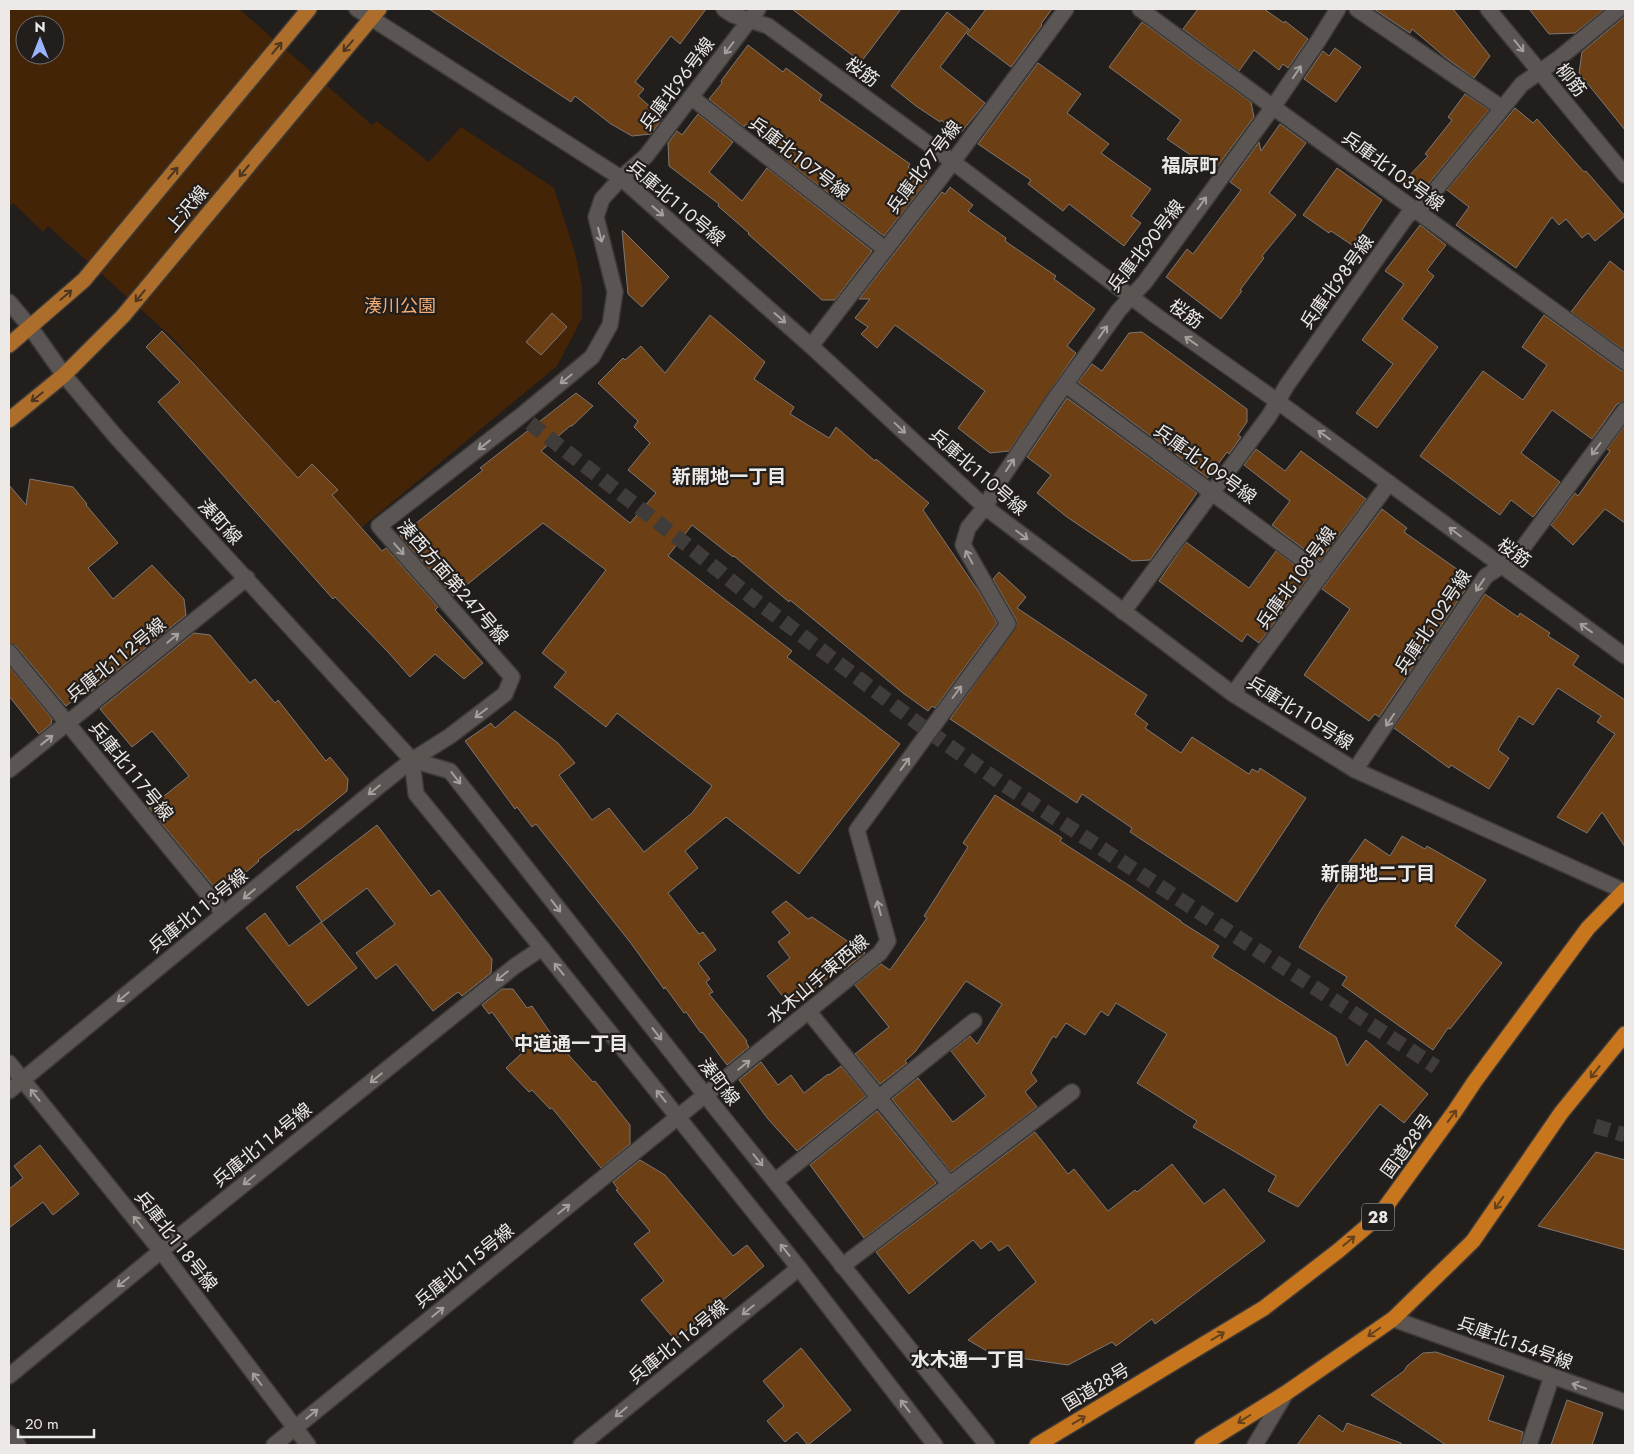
<svg xmlns="http://www.w3.org/2000/svg" width="1634" height="1454" font-family="Jost,'Noto Sans JP',sans-serif">
<style>
.green{fill:#442407;fill-rule:evenodd}
.building{fill:#6d3f15;stroke:#7c7774}
.lines{fill:none;stroke-linecap:round;stroke-linejoin:round}
.pedestrian-tunnel{stroke:#403c3a;stroke-width:15;stroke-dasharray:15 8;stroke-linecap:butt}
.minor-casing{stroke:#3c3a38;stroke-width:18}
.tertiary-casing{stroke:#3c3a38;stroke-width:18}
.primary-casing{stroke:#3c3a38;stroke-width:18}
.trunk-casing{stroke:#3c3a38;stroke-width:18}
.minor{stroke:#5b5653;stroke-width:15}
.tertiary{stroke:#5b5653;stroke-width:15}
.primary{stroke:#ad6e2b;stroke-width:15}
.trunk{stroke:#c8761e;stroke-width:15}
.oneway{stroke:#4c3620}
.oneway2{stroke:#a4a09d}
.oneway3{stroke:#64411d}
.labels{text-anchor:middle;stroke-width:4.5;stroke-linejoin:round;paint-order:stroke}
.shield{fill:#221e1c;stroke:#afacaa;stroke-width:1}
.shield-label{font-size:16px;font-weight:bold;fill:#ece9e7}
.street-label{font-size:18px;fill:#ece9e7;stroke:#221e1c}
.park-label{font-size:18px;fill:#f3ad76;stroke:#221e1c}
.neighbourhood-label{font-size:19px;font-weight:bold;fill:#ece9e7;stroke:#221e1c}
</style>
<rect width="100%" height="100%" fill="#221e1c"/>
<path class="green" d="M9,9H239L372,125L377,121L429,162L461,127L554,188L575,253L582,286V318L557,366L361,528L327,510L197,366L174,339L48,226L43,232L13,203L9,207ZM25,25H55V55H25Z"/>
<g class="building">
<path d="M429,9H706L680,44L671,36L635,82L644,89L638,96L663,118L651,134L632,136L611,124L575,96L571,102Z"/>
<path d="M792,9H901L861,62Z"/>
<path d="M986,9H1052L1041,24L1042,25L1011,67L967,34Z"/>
<path d="M1198,9H1264L1284,23L1285,21L1308,39L1288,68L1283,64L1279,70L1254,50L1239,71L1183,29Z"/>
<path d="M1374,9H1453L1490,56L1474,78L1445,57L1412,29L1410,33Z"/>
<path d="M1529,9H1605L1575,33L1549,34Z"/>
<path d="M947,12L969,29L940,67L985,103L959,135L941,120L940,122L916,106L891,86Z"/>
<path d="M1625,16V130L1579,73L1582,52Z"/>
<path d="M1142,22L1251,102L1254,117L1214,171L1167,139L1181,120L1109,67Z"/>
<path d="M748,45L783,72L786,68L822,95L819,100L910,164L908,167L927,181L884,236L778,154L781,150L746,124L744,127L709,99L722,83L721,81Z"/>
<path d="M1335,48L1361,67L1336,102L1304,79L1323,51L1329,56Z"/>
<path d="M1038,63L1081,94L1067,113L1109,144L1101,153L1151,189L1131,216L1141,223L1124,246L1069,204L1063,211L1028,184L1031,180L978,144Z"/>
<path d="M1465,94L1489,110L1420,194L1404,181L1428,156L1425,154L1452,120L1448,117Z"/>
<path d="M1515,108L1533,123L1537,119L1584,172L1586,171L1625,216L1595,241L1588,233L1582,238L1566,219L1559,225L1552,217L1516,268L1456,225L1469,207L1447,190Z"/>
<path d="M698,114L733,142L709,172L742,201L767,168L872,251L835,300H822L748,234L749,233L718,206L719,204L669,166L668,143L677,131L682,135Z"/>
<path d="M1280,124L1306,143L1269,193L1296,215L1262,256L1264,258L1240,290L1242,291L1221,319L1166,277L1187,249L1193,254L1241,190L1230,182L1259,142L1261,151Z"/>
<path d="M1337,168L1382,200L1352,245L1331,231L1329,233L1303,215Z"/>
<path d="M950,187L973,205L968,211L1006,238L1005,241L1056,276L1054,279L1095,309L1067,346L1076,353L1009,451L990,453L958,428L985,391L895,325L877,348L861,334L868,327L855,318L870,299H859L942,192L945,194Z"/>
<path d="M1420,225L1446,245L1427,270L1434,276L1402,319L1438,347L1377,428L1356,413L1393,364L1362,340L1404,284L1385,271Z"/>
<path d="M622,230L669,277L642,307L628,294Z"/>
<path d="M1610,261L1625,273V351L1571,312Z"/>
<path d="M552,313L567,327L541,355L526,342Z"/>
<path d="M710,315L765,362L754,379L794,407L790,414L829,438L836,427L875,461L876,459L929,503L923,510L979,592L997,623L935,708L932,706L928,711L903,693L790,600L789,602L734,556L733,557L692,525L668,556L792,651L787,657L900,744L799,874L726,817L685,851L698,868L668,893L699,934L703,932L716,950L698,963L710,979L706,982L713,992L709,994L747,1041L746,1042L749,1047L727,1065L702,1032L701,1033L686,1012L684,1013L665,987L664,989L630,942L536,824L532,827L517,807L515,809L465,741L491,723L495,728L515,711L558,743L575,763L559,775L592,820L609,808L644,852L692,813L712,786L617,713L606,727L554,687L566,672L542,653L606,570L543,523L453,596L400,536L483,470L480,468L576,393L593,406L572,426H570L541,451L630,523L656,493L628,470L650,443L634,427L638,421L598,383L623,358L625,360L641,346L665,373Z"/>
<path d="M1544,315L1620,370L1625,371V401L1617,404L1592,439L1552,410L1521,453L1560,482L1533,517L1511,500L1500,515L1420,456L1483,371L1523,400L1547,365L1522,347Z"/>
<path d="M162,331L193,363L298,478L312,464L338,490L332,495L382,551L386,548L438,607L435,610L483,663L464,679L435,654L410,677L388,652L335,597L333,599L158,402L180,382L146,347Z"/>
<path d="M1142,332L1247,409V422L1238,435L1241,437L1229,454L1227,452L1208,478L1078,382L1092,364L1102,371L1129,333Z"/>
<path d="M1067,398L1197,493L1150,560L1132,561L1067,517L1037,493L1051,475L1027,457Z"/>
<path d="M1625,425V523L1605,509L1573,545L1551,525L1575,493L1578,496L1610,451L1607,449Z"/>
<path d="M1256,449L1285,471L1301,451L1366,499L1320,561L1272,525L1290,501L1244,465Z"/>
<path d="M30,479L73,487L87,504L86,505L118,543L88,568L113,599L152,565L184,599L186,615L88,694L85,691L66,706L16,646L9,643V485L26,505Z"/>
<path d="M1382,509L1407,528L1404,532L1464,574L1462,577L1470,583L1379,717L1375,714L1369,721L1304,675L1350,609L1322,589Z"/>
<path d="M1186,542L1249,588L1276,551L1309,576L1259,643L1247,634L1242,642L1159,581Z"/>
<path d="M999,572L1026,597L1017,608L1147,695L1135,714L1148,724L1145,728L1181,753L1192,737L1249,774L1252,769L1258,772L1260,768L1306,798L1237,902L1130,832L1132,828L1082,794L1077,803L950,719L1017,625L1016,619L993,579Z"/>
<path d="M1485,594L1518,617L1520,613L1550,633L1548,636L1579,656L1573,665L1625,700V847L1602,812L1587,833L1557,817L1615,734L1597,722L1601,716L1558,688L1533,725L1519,716L1498,750L1509,758L1489,789L1451,765L1449,768L1394,728Z"/>
<path d="M194,633L210,635L250,683L255,679L275,703L278,700L326,761L330,757L348,779L347,791L298,831L297,829L258,860L259,861L220,894L149,808L189,776L152,731L132,747L100,709Z"/>
<path d="M9,666L52,719L51,724L39,734L9,696Z"/>
<path d="M995,795L1056,834L1062,838L1060,841L1130,886L1181,921V922L1219,946L1212,957L1336,1037L1347,1066L1366,1040L1428,1094L1404,1123L1380,1104L1298,1207L1268,1191L1276,1176L1193,1127L1197,1121L1137,1083L1167,1034L1116,1003L1108,1016L1101,1011L1085,1035L1066,1023L1056,1038L1053,1036L1031,1073L1037,1081L1025,1092L1037,1107L951,1172L892,1099L918,1078L953,1122L986,1096L951,1051L970,1036L977,1044L1002,1004L966,981L915,1052L905,1061L907,1063L880,1084L855,1054L889,1027L855,985L881,964L890,970L927,918L924,916L968,847L963,843Z"/>
<path d="M377,825L431,896L439,890L492,959L491,973L462,996L458,992L433,1011L396,964L376,979L356,953L395,924L367,888L322,922L296,887Z"/>
<path d="M1402,836L1425,849L1427,846L1486,880L1455,926L1502,963L1450,1029L1448,1028L1433,1050L1342,985L1347,977L1299,947L1321,910L1349,868L1346,866L1365,839L1390,856Z"/>
<path d="M786,901L808,919L812,917L865,953L844,970L841,968L791,1007L767,976L790,958L778,942L790,933L772,912Z"/>
<path d="M265,913L289,946L321,922L357,968L308,1006L246,928Z"/>
<path d="M502,989H513L527,1008L532,1006L556,1041L593,1082L595,1081L630,1125V1144L601,1168L552,1108L550,1109L532,1090L529,1092L506,1068L522,1053L492,1012L489,1014L482,1005Z"/>
<path d="M761,1062L778,1085L791,1075L804,1093L828,1074L829,1075L841,1066L866,1096L797,1151L768,1119L739,1080Z"/>
<path d="M877,1111L936,1183L864,1238L810,1165Z"/>
<path d="M1035,1132L1068,1174L1074,1169L1108,1211L1135,1190L1137,1192L1172,1164L1204,1204L1224,1189L1265,1241L1155,1324L1152,1319L1116,1346L1112,1342L1068,1365L992,1354L968,1340L1036,1282L1008,1245L999,1251L991,1241L981,1249L973,1240L909,1294L876,1252Z"/>
<path d="M40,1145L79,1194L53,1215L43,1202L9,1228V1189L23,1178L14,1166Z"/>
<path d="M1596,1152L1625,1160V1250L1538,1226Z"/>
<path d="M640,1160L665,1175L733,1256L747,1245L764,1266L675,1340L641,1300L664,1281L634,1244L650,1231L616,1190L618,1189L613,1182Z"/>
<path d="M801,1348L851,1410L808,1445L797,1432L785,1442L767,1421L784,1406L763,1381Z"/>
<path d="M1436,1352L1504,1376L1488,1420L1523,1432L1520,1445H1446L1371,1395L1404,1371L1407,1366L1423,1353Z"/>
<path d="M1567,1400L1603,1413L1592,1445H1551Z"/>
<path d="M1319,1415L1343,1432L1347,1423L1401,1443V1445H1297Z"/>
</g>
<g class="lines">
<g class="pedestrian-tunnel">
<path d="M530,423L687,545L755,600L928,731L1000,782L1436,1067"/>
<path d="M1595,1126L1625,1135"/>
</g>
<defs>
<g id="minor">
<path d="M724,9L733,15L768,26L953,162L1155,315L1277,401L1625,656"/>
<path d="M1140,9L1273,107L1625,362"/>
<path d="M1357,9L1502,108"/>
<path d="M691,97L885,249"/>
<path d="M621,178L811,346L985,507L1233,694L1355,770L1624,891"/>
<path d="M811,346L943,175L1066,9"/>
<path d="M1066,385L1322,574"/>
<path d="M1123,612L1269,416L1287,385L1407,216L1424,204L1522,84L1558,59L1619,9"/>
<path d="M9,652L224,914"/>
<path d="M1233,694L1389,483"/>
<path d="M9,770L247,578"/>
<path d="M1355,770L1486,576L1516,557L1625,410"/>
<path d="M809,1012L950,1185"/>
<path d="M9,1063L161,1251L308,1445"/>
<path d="M9,1091L378,787L412,760L450,736L505,694L512,677L379,526L522,415L592,357L610,325L615,292L596,217L602,199L621,178L646,156L758,9"/>
<path d="M775,1181L974,1021"/>
<path d="M842,1266L1072,1092"/>
<path d="M1393,1319L1625,1402"/>
<path d="M9,1376L161,1251L515,966L542,948"/>
<path d="M9,1433L18,1445"/>
<path d="M274,1445L880,953L888,941L857,830L1008,624L963,545L968,528L985,507L1001,479L1054,400L1119,310L1145,282L1273,107L1318,41L1338,9"/>
<path d="M581,1445L799,1268"/>
<path d="M1529,1445L1552,1376"/>
</g>
<g id="tertiary">
<path d="M357,9L621,178"/>
<path d="M1488,9L1625,175"/>
<path d="M9,302L30,327L64,375L117,438L412,760L450,771L706,1096L987,1445"/>
<path d="M412,760L416,794L542,948L799,1268L935,1445"/>
<path d="M1255,1445L1286,1393"/>
</g>
<g id="primary">
<path d="M9,345L84,280L309,9"/>
<path d="M9,420L64,375L123,316L379,9"/>
</g>
<g id="trunk">
<path d="M1037,1445L1264,1308L1338,1251L1379,1216L1455,1111L1475,1081L1588,928L1625,890"/>
<path d="M1202,1445L1286,1393L1393,1319L1473,1241L1561,1113L1625,1034"/>
</g>
</defs>
<use href="#minor" class="minor-casing"/>
<use href="#tertiary" class="tertiary-casing"/>
<use href="#primary" class="primary-casing"/>
<use href="#trunk" class="trunk-casing"/>
<use href="#minor" class="minor"/>
<use href="#tertiary" class="tertiary"/>
<use href="#primary" class="primary"/>
<use href="#trunk" class="trunk"/>
</g>
<defs><path id="oneway-shaft" d="M-6 0H5M1.5-3L5.5 0L1.5 3" fill="none" stroke-width="1.6" stroke-linecap="round" stroke-linejoin="round" transform="scale(1.25)"/></defs>
<g class="oneway">
<use href="#oneway-shaft" transform="translate(348 46) rotate(131)"/>
<use href="#oneway-shaft" transform="translate(277 48) rotate(-50)"/>
<use href="#oneway-shaft" transform="translate(244 171) rotate(130)"/>
<use href="#oneway-shaft" transform="translate(173 173) rotate(-50)"/>
<use href="#oneway-shaft" transform="translate(66 295) rotate(-41)"/>
<use href="#oneway-shaft" transform="translate(140 296) rotate(130)"/>
<use href="#oneway-shaft" transform="translate(37 397) rotate(141)"/>
</g>
<g class="oneway2">
<use href="#oneway-shaft" transform="translate(1519 46) rotate(51)"/>
<use href="#oneway-shaft" transform="translate(729 48) rotate(127)"/>
<use href="#oneway-shaft" transform="translate(1297 72) rotate(-56)"/>
<use href="#oneway-shaft" transform="translate(1202 203) rotate(-54)"/>
<use href="#oneway-shaft" transform="translate(658 211) rotate(41)"/>
<use href="#oneway-shaft" transform="translate(600 235) rotate(75)"/>
<use href="#oneway-shaft" transform="translate(780 318) rotate(41)"/>
<use href="#oneway-shaft" transform="translate(1103 332) rotate(-55)"/>
<use href="#oneway-shaft" transform="translate(1191 341) rotate(-145)"/>
<use href="#oneway-shaft" transform="translate(566 379) rotate(141)"/>
<use href="#oneway-shaft" transform="translate(900 428) rotate(43)"/>
<use href="#oneway-shaft" transform="translate(1324 435) rotate(-144)"/>
<use href="#oneway-shaft" transform="translate(484 445) rotate(142)"/>
<use href="#oneway-shaft" transform="translate(1596 449) rotate(127)"/>
<use href="#oneway-shaft" transform="translate(1010 465) rotate(-56)"/>
<use href="#oneway-shaft" transform="translate(1455 532) rotate(-143)"/>
<use href="#oneway-shaft" transform="translate(1022 535) rotate(37)"/>
<use href="#oneway-shaft" transform="translate(399 549) rotate(49)"/>
<use href="#oneway-shaft" transform="translate(969 557) rotate(-118)"/>
<use href="#oneway-shaft" transform="translate(1480 585) rotate(124)"/>
<use href="#oneway-shaft" transform="translate(1586 628) rotate(-144)"/>
<use href="#oneway-shaft" transform="translate(173 638) rotate(-39)"/>
<use href="#oneway-shaft" transform="translate(957 692) rotate(-53)"/>
<use href="#oneway-shaft" transform="translate(481 713) rotate(143)"/>
<use href="#oneway-shaft" transform="translate(1390 720) rotate(124)"/>
<use href="#oneway-shaft" transform="translate(47 740) rotate(-38)"/>
<use href="#oneway-shaft" transform="translate(905 764) rotate(-54)"/>
<use href="#oneway-shaft" transform="translate(456 778) rotate(52)"/>
<use href="#oneway-shaft" transform="translate(374 790) rotate(141)"/>
<use href="#oneway-shaft" transform="translate(249 894) rotate(140)"/>
<use href="#oneway-shaft" transform="translate(556 906) rotate(52)"/>
<use href="#oneway-shaft" transform="translate(879 908) rotate(-105)"/>
<use href="#oneway-shaft" transform="translate(559 969) rotate(-129)"/>
<use href="#oneway-shaft" transform="translate(502 976) rotate(141)"/>
<use href="#oneway-shaft" transform="translate(123 997) rotate(141)"/>
<use href="#oneway-shaft" transform="translate(657 1034) rotate(52)"/>
<use href="#oneway-shaft" transform="translate(744 1065) rotate(-39)"/>
<use href="#oneway-shaft" transform="translate(376 1078) rotate(141)"/>
<use href="#oneway-shaft" transform="translate(35 1095) rotate(-129)"/>
<use href="#oneway-shaft" transform="translate(661 1096) rotate(-129)"/>
<use href="#oneway-shaft" transform="translate(758 1160) rotate(51)"/>
<use href="#oneway-shaft" transform="translate(249 1180) rotate(141)"/>
<use href="#oneway-shaft" transform="translate(564 1209) rotate(-39)"/>
<use href="#oneway-shaft" transform="translate(138 1222) rotate(-129)"/>
<use href="#oneway-shaft" transform="translate(785 1250) rotate(-129)"/>
<use href="#oneway-shaft" transform="translate(123 1282) rotate(141)"/>
<use href="#oneway-shaft" transform="translate(748 1310) rotate(141)"/>
<use href="#oneway-shaft" transform="translate(438 1312) rotate(-39)"/>
<use href="#oneway-shaft" transform="translate(257 1379) rotate(-127)"/>
<use href="#oneway-shaft" transform="translate(1579 1386) rotate(-160)"/>
<use href="#oneway-shaft" transform="translate(905 1406) rotate(-128)"/>
<use href="#oneway-shaft" transform="translate(621 1412) rotate(141)"/>
<use href="#oneway-shaft" transform="translate(312 1414) rotate(-39)"/>
</g>
<g class="oneway3">
<use href="#oneway-shaft" transform="translate(1595 1072) rotate(128)"/>
<use href="#oneway-shaft" transform="translate(1452 1116) rotate(-54)"/>
<use href="#oneway-shaft" transform="translate(1499 1203) rotate(125)"/>
<use href="#oneway-shaft" transform="translate(1349 1241) rotate(-40)"/>
<use href="#oneway-shaft" transform="translate(1374 1332) rotate(145)"/>
<use href="#oneway-shaft" transform="translate(1218 1336) rotate(-31)"/>
<use href="#oneway-shaft" transform="translate(1244 1419) rotate(148)"/>
<use href="#oneway-shaft" transform="translate(1079 1420) rotate(-31)"/>
</g>
<g class="labels">
<rect class="shield" x="1362" y="1203.5" width="32" height="27" rx="4"/>
<g class="shield-label">
<text x="1378" y="1223">28</text>
</g>
<g class="street-label">
<text transform="translate(862 72) rotate(36)" y="6">桜筋</text>
<text transform="translate(1571 80) rotate(51)" y="6">柳筋</text>
<text transform="translate(677 84) rotate(-53)" y="6">兵庫北９６号線</text>
<text transform="translate(799 158) rotate(38)" y="6">兵庫北１０７号線</text>
<text transform="translate(924 167) rotate(-53)" y="6">兵庫北９７号線</text>
<text transform="translate(1393 171) rotate(36)" y="6">兵庫北１０３号線</text>
<text transform="translate(676 203) rotate(40)" y="6">兵庫北１１０号線</text>
<text transform="translate(187 209) rotate(-50)" y="6">上沢線</text>
<text transform="translate(1146 246) rotate(-52)" y="6">兵庫北９０号線</text>
<text transform="translate(1337 282) rotate(-54)" y="6">兵庫北９８号線</text>
<text transform="translate(1186 314) rotate(35)" y="6">桜筋</text>
<text transform="translate(1205 464) rotate(36)" y="6">兵庫北１０９号線</text>
<text transform="translate(978 472) rotate(41)" y="6">兵庫北１１０号線</text>
<text transform="translate(220 522) rotate(47)" y="6">湊町線</text>
<text transform="translate(1514 553) rotate(36)" y="6">桜筋</text>
<text transform="translate(1296 578) rotate(-54)" y="6">兵庫北１０８号線</text>
<text transform="translate(453 582) rotate(49)" y="6">湊西方面第２４７号線</text>
<text transform="translate(1433 622) rotate(-56)" y="6">兵庫北１０２号線</text>
<text transform="translate(116 660) rotate(-39)" y="6">兵庫北１１２号線</text>
<text transform="translate(1300 713) rotate(32)" y="6">兵庫北１１０号線</text>
<text transform="translate(131 771) rotate(51)" y="6">兵庫北１１７号線</text>
<text transform="translate(198 911) rotate(-39)" y="6">兵庫北１１３号線</text>
<text transform="translate(818 979) rotate(-40)" y="6">水木山手東西線</text>
<text transform="translate(719 1082) rotate(52)" y="6">湊町線</text>
<text transform="translate(262 1145) rotate(-39)" y="6">兵庫北１１４号線</text>
<text transform="translate(1407 1146) rotate(-54)" y="6">国道28号</text>
<text transform="translate(176 1241) rotate(52)" y="6">兵庫北１１８号線</text>
<text transform="translate(464 1266) rotate(-39)" y="6">兵庫北１１５号線</text>
<text transform="translate(678 1342) rotate(-39)" y="6">兵庫北１１６号線</text>
<text transform="translate(1515 1343) rotate(20)" y="6">兵庫北１５４号線</text>
<text transform="translate(1096 1387) rotate(-31)" y="6">国道28号</text>
</g>
<g class="park-label">
<text x="400" y="312">湊川公園</text>
</g>
<g class="neighbourhood-label">
<text x="1190" y="172">福原町</text>
<text x="729" y="483">新開地一丁目</text>
<text x="1378" y="880">新開地二丁目</text>
<text x="571" y="1050">中道通一丁目</text>
<text x="968" y="1366">水木通一丁目</text>
</g>
</g>
<rect width="1634" height="1454" fill="none" stroke="#ece9e7" stroke-width="20"/>
<g transform="translate(40 40)"><circle r="24" fill="#221e1c" stroke="#736f6d"/>
<path d="M0-4L9 19L0 12L-9 19Z" fill="#9ab5fd"/>
<text y="-8" font-size="14" font-weight="bold" text-anchor="middle" fill="#ece9e7">N</text>
</g>
<path d="M18 1429v8h76v-8" fill="none" stroke="#ece9e7" stroke-width="2.5"/>
<text x="25" y="1429" font-size="15" fill="#ece9e7" stroke="#221e1c" stroke-width="4" paint-order="stroke">20 m</text>
</svg>
